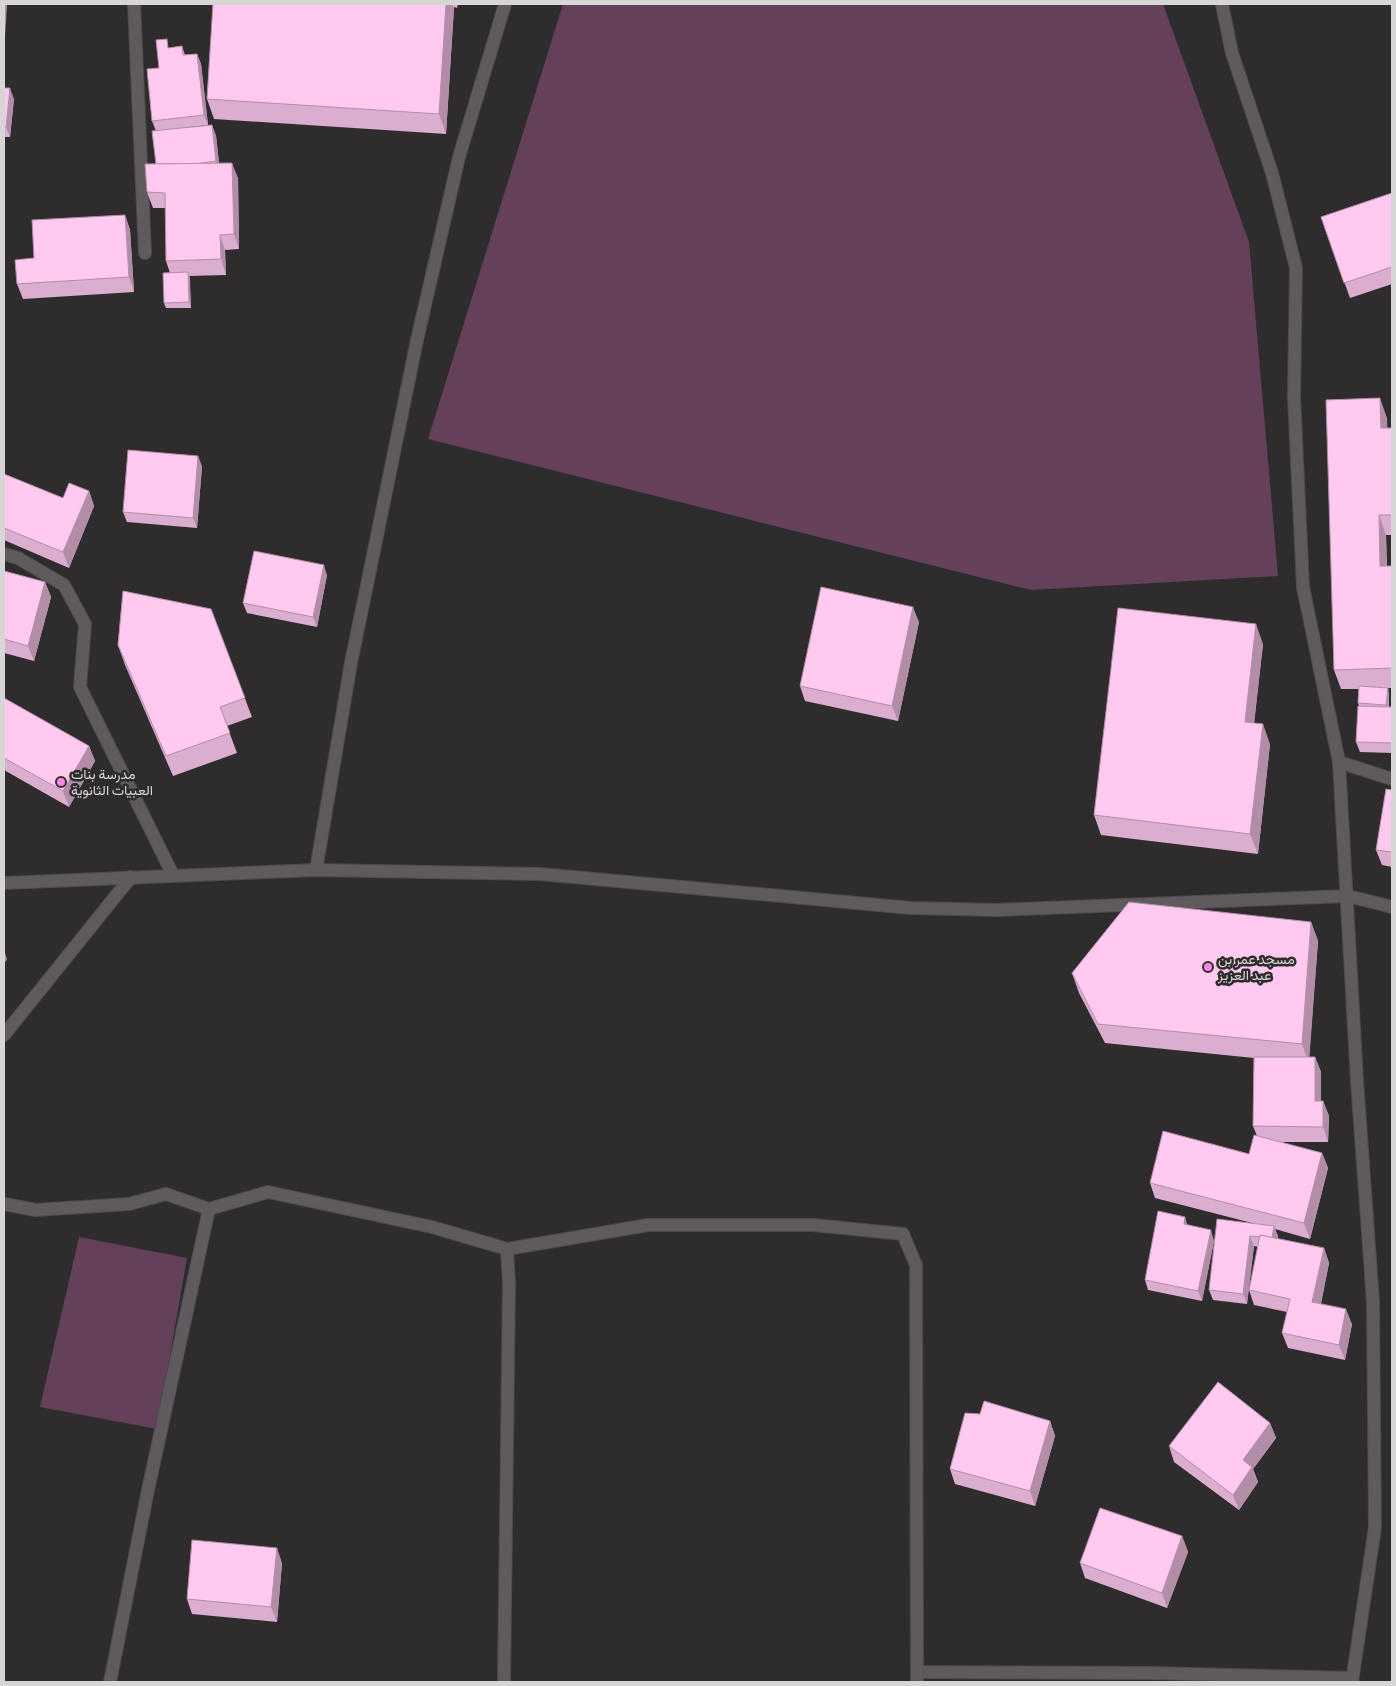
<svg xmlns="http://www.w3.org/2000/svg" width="1396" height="1686" font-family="Commissioner,Vazirmatn,sans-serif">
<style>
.green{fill:#64405b}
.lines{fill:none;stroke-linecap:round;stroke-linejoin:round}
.street-casing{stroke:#4d4a4c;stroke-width:14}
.secondary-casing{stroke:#4d4a4c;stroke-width:14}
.street{stroke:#5e5a5d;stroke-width:12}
.secondary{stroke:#5e5a5d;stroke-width:12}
.wall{fill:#dbadce}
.shaded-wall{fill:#b28da8}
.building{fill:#ffc9f0;stroke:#b28da8}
.poi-dot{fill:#fd86e2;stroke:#2f2c2e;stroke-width:2}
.labels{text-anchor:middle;stroke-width:5;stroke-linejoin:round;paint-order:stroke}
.poi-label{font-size:14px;fill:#d7d5d6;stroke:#2f2c2e;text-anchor:start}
</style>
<rect width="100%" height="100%" fill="#2f2c2e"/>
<g class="green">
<path d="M563,4H1163L1249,242L1278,576L1031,590L428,439Z"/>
<path d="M79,1237L187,1258L157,1429L40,1407Z"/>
</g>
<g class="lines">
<defs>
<g id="street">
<path d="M134,4L145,253"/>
<path d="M4,554L18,558L64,585L85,624L80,687L173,875"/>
<path d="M1339,762L1392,779"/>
<path d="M316,870L351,663L417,340L459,157L505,4"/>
<path d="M4,883L316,870L540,874L911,908L996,910L1348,896"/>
<path d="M4,1035L131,877"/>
<path d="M4,1204L36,1210L129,1204L166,1194L209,1209L268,1192L432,1227L507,1249L648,1225H813L903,1234L916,1265L917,1682"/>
<path d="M917,1672L1149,1673L1352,1678"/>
<path d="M110,1682L148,1490L209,1209"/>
<path d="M504,1682L509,1283L507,1249"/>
</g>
<g id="secondary">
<path d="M1222,4L1232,53L1272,173L1296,268L1294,397L1303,587L1339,762L1357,1081L1373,1302L1375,1527L1352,1682"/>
<path d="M1348,896L1392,907"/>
</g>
</defs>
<use href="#street" class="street-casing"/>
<use href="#secondary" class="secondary-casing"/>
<use href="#street" class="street"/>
<use href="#secondary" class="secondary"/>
</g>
<g class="wall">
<path d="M213,4H458L457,8L454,7L446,134L214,119L207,99Z"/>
<path d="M182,46L185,55L197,54L201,64L208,125L173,129L212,125L216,136L219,163L238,178L239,249L225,250L226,275L189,276L191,308H166L164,303L170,273L166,261V208H153L147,192L156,164V131L152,121L159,68L171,48Z"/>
<path d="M4,88L14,99L10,137H4Z"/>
<path d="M1392,193V284L1350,298L1321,217Z"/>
<path d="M125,215L130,230L134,292L23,299L17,284L34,258Z"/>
<path d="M1387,418V428H1392V535H1386L1387,566H1392V688H1387L1389,694V707H1392V753L1360,752L1356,742L1359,706L1358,703L1359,689H1341L1334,670Z"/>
<path d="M202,466L197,528L127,522L123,512Z"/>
<path d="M4,474L63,498L89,491L94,506L69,568L4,540Z"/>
<path d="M4,571L45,582L51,597L34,661L4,653Z"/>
<path d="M327,575L317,627L247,613L243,603Z"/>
<path d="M211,609L252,717L227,726L237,753L173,776L125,665L118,645Z"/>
<path d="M919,622L898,721L805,701L800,686Z"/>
<path d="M1263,644L1254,723L1270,744L1258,854L1101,835L1094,815Z"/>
<path d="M4,698L89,746L95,761L69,807L4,770Z"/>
<path d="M1392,790V867L1382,865L1376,850Z"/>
<path d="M1311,922L1318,941L1309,1057H1315L1321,1072V1101H1323L1329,1116L1328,1142H1279L1322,1153L1328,1168L1310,1239L1275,1229L1278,1236L1277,1239L1324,1248L1329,1263L1321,1304L1352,1324L1345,1360L1288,1348L1282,1333L1287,1312L1254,1305L1249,1290L1258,1247L1254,1246L1247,1304L1213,1300L1209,1290L1252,1223L1155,1198L1150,1183L1249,1154L1257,1136L1253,1126L1254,1058L1105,1043L1079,993L1072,973Z"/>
<path d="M1188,1225L1214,1241L1202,1301L1148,1290L1145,1280Z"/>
<path d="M980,1414L1050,1421L1055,1436L1035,1506L955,1484L950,1469Z"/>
<path d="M1270,1423L1276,1438L1253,1469L1258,1482L1239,1510L1174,1462L1169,1446Z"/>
<path d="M1182,1536L1188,1552L1167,1608L1085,1578L1080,1563Z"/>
<path d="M282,1563L277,1622L192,1614L187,1599Z"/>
</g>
<g class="shaded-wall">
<path d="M5,4H7V6L5,37L4,35V22Z"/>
<path d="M446,4H452L454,8L446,134L439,114Z"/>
<path d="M197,54L201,64L208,125L204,115Z"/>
<path d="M10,88L14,99L10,137L6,127Z"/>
<path d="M212,125L216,136L220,172L216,161Z"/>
<path d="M232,163L238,178L239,249L234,234Z"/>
<path d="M125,215L130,230L134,292L129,277Z"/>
<path d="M220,235L225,250L226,275L221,259Z"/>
<path d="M188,272L190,278L191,308L189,302Z"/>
<path d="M1380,398L1387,418L1388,448L1381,428Z"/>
<path d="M198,456L202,466L197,528L193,518Z"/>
<path d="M89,491L94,506L69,568L63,552Z"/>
<path d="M1379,515L1386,535L1387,586L1380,566Z"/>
<path d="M324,565L327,575L317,627L313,617Z"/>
<path d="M45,582L51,597L34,661L28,646Z"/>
<path d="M913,607L919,622L898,721L892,706Z"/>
<path d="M1256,624L1263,644L1252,742L1245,722Z"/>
<path d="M1388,688L1389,694L1388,711L1386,705Z"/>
<path d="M1263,724L1270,744L1258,854L1250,834Z"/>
<path d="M89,746L95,761L69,807L63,791Z"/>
<path d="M1311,922L1318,941L1309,1063L1302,1044Z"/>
<path d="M4,950L7,959L4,964Z"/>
<path d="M1315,1057L1321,1072V1116L1315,1101Z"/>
<path d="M1323,1101L1329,1116L1328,1142L1323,1127Z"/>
<path d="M1322,1153L1328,1168L1310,1239L1304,1223Z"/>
<path d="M1185,1217L1188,1227L1184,1224Z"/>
<path d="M1274,1226L1278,1236L1276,1249L1272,1239Z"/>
<path d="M1211,1230L1214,1241L1202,1301L1198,1291Z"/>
<path d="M1250,1236L1254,1246L1247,1304L1243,1294Z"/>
<path d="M1324,1248L1329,1263L1318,1317L1312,1302Z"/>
<path d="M1346,1309L1352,1324L1345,1360L1339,1345Z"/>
<path d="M1050,1421L1055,1436L1035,1506L1030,1491Z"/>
<path d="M1270,1423L1276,1438L1253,1469L1258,1482L1239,1510L1233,1495L1243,1460Z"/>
<path d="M1182,1536L1188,1552L1167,1608L1162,1593Z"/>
<path d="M277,1548L282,1563L277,1622L271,1607Z"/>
</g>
<g class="building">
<path d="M4,4H5L4,22Z"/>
<path d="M213,4H446L439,114L207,99Z"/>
<path d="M167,39L168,48L182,46L183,55L197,54L204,115L152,121L147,69L159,68L156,40Z"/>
<path d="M4,88H10L6,127H4Z"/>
<path d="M212,125L216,161L195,164H156L152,131Z"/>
<path d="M232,163L234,234L220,235L221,259L166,261L165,193L147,192L145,164Z"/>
<path d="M1392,193V267L1344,283L1321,217Z"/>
<path d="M125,215L129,277L17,284L15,260L34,258L32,220Z"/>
<path d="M188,272L189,302L164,303L163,273Z"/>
<path d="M1380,398L1381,428H1392V515H1379L1380,566H1392V668L1334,670L1326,400Z"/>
<path d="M128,450L198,456L193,518L123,512Z"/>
<path d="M4,474L63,498L69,483L89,491L63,552L4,528Z"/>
<path d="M254,551L324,565L313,617L243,603Z"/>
<path d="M4,571L45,582L28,646L4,639Z"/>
<path d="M821,587L913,607L892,706L800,686Z"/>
<path d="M123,591L211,609L245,698L220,707L230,733L166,756L118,645Z"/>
<path d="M1118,608L1256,624L1245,722L1263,724L1250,834L1094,815Z"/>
<path d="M1359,686L1388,688L1386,705L1358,703Z"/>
<path d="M4,698L89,746L63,791L4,758Z"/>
<path d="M1358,706L1392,707V743L1356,742Z"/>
<path d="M1386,789L1392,790V852L1376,850Z"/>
<path d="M1129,902L1311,922L1302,1044L1098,1024L1072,973Z"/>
<path d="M1254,1057H1315V1101H1323V1127L1253,1126Z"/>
<path d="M1163,1131L1249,1154L1254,1135L1322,1153L1304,1223L1150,1183Z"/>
<path d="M1158,1211L1185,1217L1184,1224L1211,1230L1198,1291L1145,1280Z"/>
<path d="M1217,1219L1274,1226L1272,1238L1260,1235V1237L1250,1236L1243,1294L1209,1290Z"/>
<path d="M1260,1235L1324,1248L1312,1302L1346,1309L1339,1345L1282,1333L1290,1299L1249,1290Z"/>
<path d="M1218,1382L1270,1423L1243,1460L1252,1467L1233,1495L1169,1446Z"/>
<path d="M984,1401L1050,1421L1030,1491L950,1469L965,1413L980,1414Z"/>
<path d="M1100,1508L1182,1536L1162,1593L1080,1563Z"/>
<path d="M192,1540L277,1548L271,1607L187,1599Z"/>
</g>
<g class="poi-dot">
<circle cx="61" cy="782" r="5"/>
<circle cx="1208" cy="967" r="5"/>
</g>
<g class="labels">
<g class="poi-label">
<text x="71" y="779">مدرسة بنات<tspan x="71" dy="16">العبيات الثانوية</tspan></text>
<text x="1218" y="964">مسجد عمر بن<tspan x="1218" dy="16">عبد العزيز</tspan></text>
</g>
</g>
<rect width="1396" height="1686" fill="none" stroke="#d7d5d6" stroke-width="10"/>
</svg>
